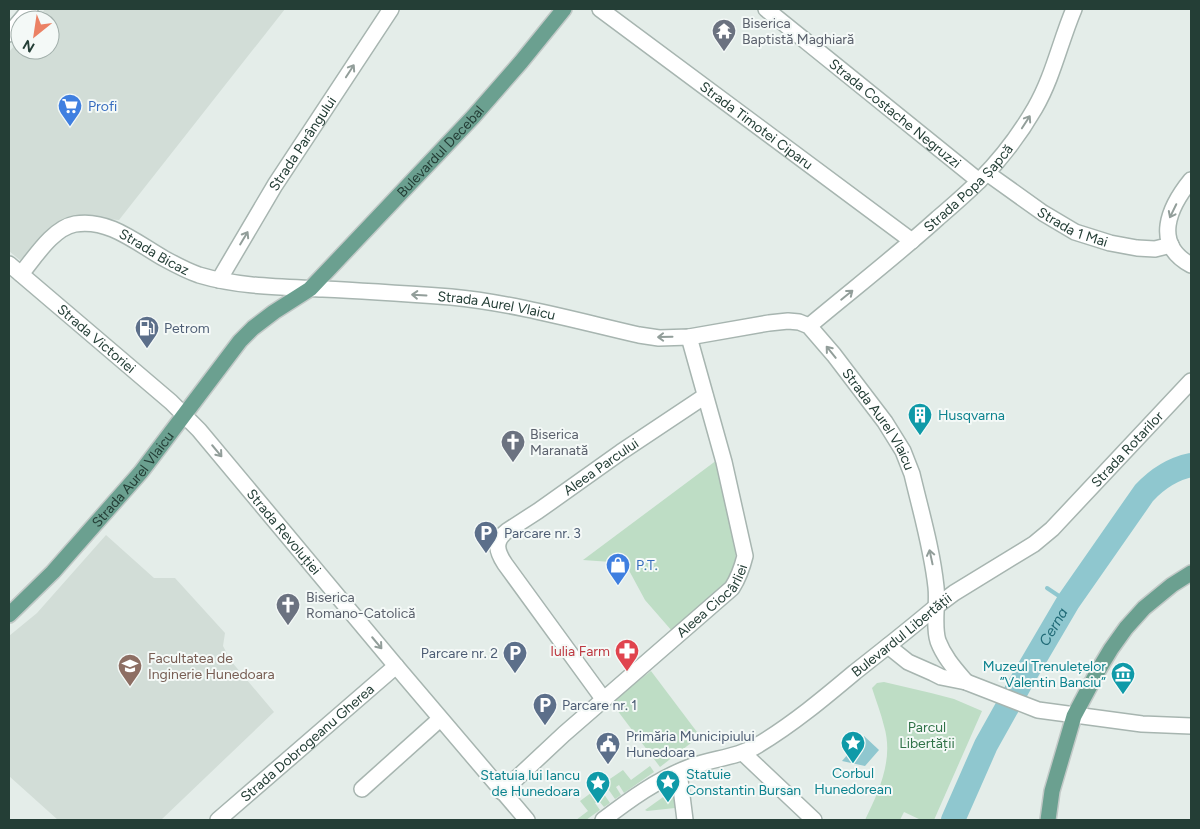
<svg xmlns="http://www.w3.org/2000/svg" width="1200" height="829" font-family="Figtree,sans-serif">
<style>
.built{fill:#d2ddd7}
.green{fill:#beddc5}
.water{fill:#8fc7cf}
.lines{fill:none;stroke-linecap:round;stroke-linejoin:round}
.stream{stroke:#8fc7cf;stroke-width:4}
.river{stroke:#8fc7cf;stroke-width:24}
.minor-casing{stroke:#a7b5b0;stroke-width:18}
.major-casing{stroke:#c2c9c7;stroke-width:18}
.minor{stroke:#fff;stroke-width:15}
.major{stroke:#6ba090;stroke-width:15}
.oneway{stroke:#929e9a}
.labels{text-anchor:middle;stroke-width:4;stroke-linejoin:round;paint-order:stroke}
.worship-label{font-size:14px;fill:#5b616d;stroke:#f4f9f7;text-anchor:start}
.shop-label{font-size:14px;fill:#366cbe;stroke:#f4f9f7;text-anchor:start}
.street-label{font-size:14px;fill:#243e36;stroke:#f4f9f7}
.service-label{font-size:14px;fill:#4e5e75;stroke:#f4f9f7;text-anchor:start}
.culture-label{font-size:14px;fill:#0d838f;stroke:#f4f9f7;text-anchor:start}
.health-label{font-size:14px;fill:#be3a42;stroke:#f4f9f7;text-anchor:end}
.education-label{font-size:14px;fill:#785e54;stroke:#f4f9f7;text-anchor:start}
.park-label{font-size:14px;fill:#307248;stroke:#f4f9f7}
.water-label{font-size:15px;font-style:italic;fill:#216b77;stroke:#f4f9f7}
</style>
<rect width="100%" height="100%" fill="#e4ede9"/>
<g class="built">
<path d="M45,9H285L119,220L73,216L45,232L21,261L9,251V52L20,39V50H50V20H36Z"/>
<path d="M106,535L154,578H175L225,633L223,646L231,661L274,712L161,820H58L9,776V636L37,613Z"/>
</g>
<g class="green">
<path d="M717,460L736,548C736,564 733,571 725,584L672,631L645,600L625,563L583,560Z"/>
<path d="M651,671L700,736L660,767L611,702Z"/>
<path d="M884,682L931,693L954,699L982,711L934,820H921L904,812L900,820H865C879,791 894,759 884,726C881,713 876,701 872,688L877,683Z"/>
<path d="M650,766L654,772L624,793L619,785L616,787L621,795L615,799L604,783L623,770L631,780Z"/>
<path d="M599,787L610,803L604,807L599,801L595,803L600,810L586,820H576L588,811L580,801Z"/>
<path d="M671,793L674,794L677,803L675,808L647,811L645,810L666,795Z"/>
</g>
<path class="water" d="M864,736L879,750L865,766L842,761Z"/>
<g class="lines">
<path class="stream" d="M1047,588L1068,602"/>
<path class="river" id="s1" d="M953,820L986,745L1024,677L1068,602L1144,493C1157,479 1172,469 1191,465"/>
<defs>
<g id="minor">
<path id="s2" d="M600,9L912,241"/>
<path id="s3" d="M766,9L979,181"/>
<path d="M21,20L30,9"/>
<path d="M9,34L20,21"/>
<path id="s4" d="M987,173L1043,213L1075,232L1110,243L1137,248L1155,249L1171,245"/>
<path d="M1191,180C1169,207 1152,244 1191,265"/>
<path id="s5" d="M9,264L171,402L199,430L396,666L527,820"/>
<path id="s6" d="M21,274C35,257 53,228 75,224C109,218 138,244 165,259C176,265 187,271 199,275C239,287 282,287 323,289C366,291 409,294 451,297C514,303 578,321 639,335L659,338L689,337L769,323L788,321L799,322L809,326L834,355L885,422L903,451L912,474C921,512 932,549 936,587C938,604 933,626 938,641C944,657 955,669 966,682"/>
<path id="s7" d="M219,280L275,185L391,9"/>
<path id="s8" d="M809,326C852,290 896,256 938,218C952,206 966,194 980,180C1001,159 1020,134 1035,108C1053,77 1060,42 1074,9"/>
<path d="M888,646L908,662L933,673L941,677L966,682L1038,710L1142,724L1191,726"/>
<path id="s9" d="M604,700L505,564C497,552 493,541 507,531L538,511L621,452L705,396"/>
<path d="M743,753L814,820"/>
<path d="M679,772L685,820"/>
<path d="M362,789L440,719"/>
<path id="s10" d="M502,792L564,734L732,588C739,577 742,568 745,556L724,462L689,337"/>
<path id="s11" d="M218,820L396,666"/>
<path id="s12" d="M603,820C629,800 658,779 690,767C713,758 737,758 758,745C793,724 824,698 855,672C883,650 911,628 938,605L954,593L1034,544L1052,529L1191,381"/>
</g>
<g id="major">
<path id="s13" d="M9,615L53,572L141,472L240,341L253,328L274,312L310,289L473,117L521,62L564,9"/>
<path d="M1048,820L1052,791L1074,716L1099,669L1111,649L1126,628L1144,608L1172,585L1191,573"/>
</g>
</defs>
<use href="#minor" class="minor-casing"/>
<use href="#major" class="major-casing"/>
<use href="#minor" class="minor"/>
<use href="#major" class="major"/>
</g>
<defs><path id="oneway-shaft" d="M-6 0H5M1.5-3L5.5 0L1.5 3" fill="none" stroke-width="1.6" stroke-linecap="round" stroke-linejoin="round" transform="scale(1.25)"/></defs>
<g class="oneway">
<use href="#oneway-shaft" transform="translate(350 71) rotate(-57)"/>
<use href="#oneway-shaft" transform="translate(1026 122) rotate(-57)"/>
<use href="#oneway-shaft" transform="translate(1173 211) rotate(116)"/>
<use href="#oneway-shaft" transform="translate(244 238) rotate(-59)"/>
<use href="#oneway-shaft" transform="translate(419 295) rotate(-177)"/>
<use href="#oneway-shaft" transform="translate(847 295) rotate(-39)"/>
<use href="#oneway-shaft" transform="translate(665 337) rotate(179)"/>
<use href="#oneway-shaft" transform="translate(831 352) rotate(-129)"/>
<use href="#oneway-shaft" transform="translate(217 451) rotate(50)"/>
<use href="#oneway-shaft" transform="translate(931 557) rotate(-102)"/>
<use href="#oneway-shaft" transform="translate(377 643) rotate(50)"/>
</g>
<defs>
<symbol id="temple-pin" viewBox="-11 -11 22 30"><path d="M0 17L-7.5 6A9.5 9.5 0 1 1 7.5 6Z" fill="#6b7280" stroke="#f4f9f7"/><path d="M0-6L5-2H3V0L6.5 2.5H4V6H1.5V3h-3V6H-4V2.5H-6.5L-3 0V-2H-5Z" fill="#fff"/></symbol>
<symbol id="supermarket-pin" viewBox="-11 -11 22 30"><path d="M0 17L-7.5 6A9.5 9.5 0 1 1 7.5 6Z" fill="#3f7fe0" stroke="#f4f9f7"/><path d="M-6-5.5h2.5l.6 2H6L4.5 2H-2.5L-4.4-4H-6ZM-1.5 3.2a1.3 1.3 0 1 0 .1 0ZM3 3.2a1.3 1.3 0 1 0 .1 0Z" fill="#fff"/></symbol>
<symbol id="fuel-pin" viewBox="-11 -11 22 30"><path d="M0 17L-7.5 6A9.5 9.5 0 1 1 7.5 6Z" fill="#5c6f8a" stroke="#f4f9f7"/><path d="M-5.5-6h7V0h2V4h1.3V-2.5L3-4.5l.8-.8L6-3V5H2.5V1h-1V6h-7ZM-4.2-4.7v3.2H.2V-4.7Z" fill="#fff"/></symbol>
<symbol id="building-pin" viewBox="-11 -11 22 30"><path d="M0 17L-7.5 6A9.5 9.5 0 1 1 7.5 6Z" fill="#0f9aa8" stroke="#f4f9f7"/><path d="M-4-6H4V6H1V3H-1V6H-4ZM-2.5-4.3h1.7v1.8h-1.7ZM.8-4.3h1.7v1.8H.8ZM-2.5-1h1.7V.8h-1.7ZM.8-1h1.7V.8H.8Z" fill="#fff"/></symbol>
<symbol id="church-pin" viewBox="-11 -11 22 30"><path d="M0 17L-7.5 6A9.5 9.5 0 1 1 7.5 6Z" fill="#6b7280" stroke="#f4f9f7"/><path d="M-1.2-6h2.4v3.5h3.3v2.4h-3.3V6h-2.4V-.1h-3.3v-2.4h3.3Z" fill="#fff"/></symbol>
<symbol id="parking-pin" viewBox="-11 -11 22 30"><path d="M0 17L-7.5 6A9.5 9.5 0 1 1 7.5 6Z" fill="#5c6f8a" stroke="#f4f9f7"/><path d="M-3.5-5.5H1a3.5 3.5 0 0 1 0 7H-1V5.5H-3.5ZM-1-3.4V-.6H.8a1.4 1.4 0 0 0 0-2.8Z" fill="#fff"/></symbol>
<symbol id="shop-pin" viewBox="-11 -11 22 30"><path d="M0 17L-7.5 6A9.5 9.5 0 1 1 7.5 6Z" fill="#3f7fe0" stroke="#f4f9f7"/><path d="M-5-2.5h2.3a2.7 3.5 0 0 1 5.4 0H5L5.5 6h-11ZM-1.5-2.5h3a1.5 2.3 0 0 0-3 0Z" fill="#fff"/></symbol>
<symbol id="pharmacy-pin" viewBox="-11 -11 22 30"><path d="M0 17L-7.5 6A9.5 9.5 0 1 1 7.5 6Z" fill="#e0444e" stroke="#f4f9f7"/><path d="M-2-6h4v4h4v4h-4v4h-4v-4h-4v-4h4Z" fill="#fff"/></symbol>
<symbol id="university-pin" viewBox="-11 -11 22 30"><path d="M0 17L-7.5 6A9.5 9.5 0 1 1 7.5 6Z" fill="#8d6e63" stroke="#f4f9f7"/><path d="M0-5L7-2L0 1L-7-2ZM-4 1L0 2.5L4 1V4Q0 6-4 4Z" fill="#fff"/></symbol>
<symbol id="museum-pin" viewBox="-11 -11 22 30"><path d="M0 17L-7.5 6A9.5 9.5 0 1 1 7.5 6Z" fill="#0f9aa8" stroke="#f4f9f7"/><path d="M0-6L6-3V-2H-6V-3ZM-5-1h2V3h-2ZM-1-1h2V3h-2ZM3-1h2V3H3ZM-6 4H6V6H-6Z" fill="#fff"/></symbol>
<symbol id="sight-pin" viewBox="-11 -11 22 30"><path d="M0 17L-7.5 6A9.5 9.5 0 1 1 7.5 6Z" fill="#0f9aa8" stroke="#f4f9f7"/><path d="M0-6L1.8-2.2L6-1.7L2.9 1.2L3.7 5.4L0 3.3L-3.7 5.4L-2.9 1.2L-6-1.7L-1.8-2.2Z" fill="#fff"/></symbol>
<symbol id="civic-pin" viewBox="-11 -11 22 30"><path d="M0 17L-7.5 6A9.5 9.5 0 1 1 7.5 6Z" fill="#5c6f8a" stroke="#f4f9f7"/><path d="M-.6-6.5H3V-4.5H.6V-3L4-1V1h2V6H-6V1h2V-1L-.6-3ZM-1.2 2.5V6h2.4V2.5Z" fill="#fff"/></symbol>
</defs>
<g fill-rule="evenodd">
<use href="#temple-pin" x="710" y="17" width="28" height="38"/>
<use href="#supermarket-pin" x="56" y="92" width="28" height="38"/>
<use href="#fuel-pin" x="133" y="314" width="28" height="38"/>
<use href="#building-pin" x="906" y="401" width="28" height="38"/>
<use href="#church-pin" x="499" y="428" width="28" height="38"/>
<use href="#parking-pin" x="472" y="519" width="28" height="38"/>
<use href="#shop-pin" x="604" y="551" width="28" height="38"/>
<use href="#church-pin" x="274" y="591" width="28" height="38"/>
<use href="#pharmacy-pin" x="613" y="637" width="28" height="38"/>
<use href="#parking-pin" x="501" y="639" width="28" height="38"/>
<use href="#university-pin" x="116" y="652" width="28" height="38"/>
<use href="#museum-pin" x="1109" y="660" width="28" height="38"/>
<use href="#parking-pin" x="531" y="691" width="28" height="38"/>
<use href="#sight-pin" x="839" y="729" width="28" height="38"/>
<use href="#civic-pin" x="594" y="730" width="28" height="38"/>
<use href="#sight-pin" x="654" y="768" width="28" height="38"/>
<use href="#sight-pin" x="584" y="769" width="28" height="38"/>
</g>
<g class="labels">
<g class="worship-label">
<text x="742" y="28">Biserica<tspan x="742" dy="16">Baptistă Maghiară</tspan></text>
<text x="530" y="439">Biserica<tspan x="530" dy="16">Maranată</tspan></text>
<text x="306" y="602">Biserica<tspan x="306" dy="16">Romano-Catolică</tspan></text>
</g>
<g class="shop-label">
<text x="88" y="111">Profi</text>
<text x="636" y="570">P.T.</text>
</g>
<g class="street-label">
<text dy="5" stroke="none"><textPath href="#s3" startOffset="166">Strada Costache Negruzzi</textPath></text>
<text dy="5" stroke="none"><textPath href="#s2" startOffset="195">Strada Timotei Ciparu</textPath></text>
<text dy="5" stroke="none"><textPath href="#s7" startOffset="160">Strada Parângului</textPath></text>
<text dy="5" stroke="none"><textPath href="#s13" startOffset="636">Bulevardul Decebal</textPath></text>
<text dy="5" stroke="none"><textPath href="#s8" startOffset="211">Strada Popa Șapcă</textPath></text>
<text dy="5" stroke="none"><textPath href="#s4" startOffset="102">Strada 1 Mai</textPath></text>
<text dy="5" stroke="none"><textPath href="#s6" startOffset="161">Strada Bicaz</textPath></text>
<text dy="5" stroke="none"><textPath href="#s6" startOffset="511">Strada Aurel Vlaicu</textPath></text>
<text dy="5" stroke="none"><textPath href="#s5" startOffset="115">Strada Victoriei</textPath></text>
<text dy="5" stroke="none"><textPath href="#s6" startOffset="946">Strada Aurel Vlaicu</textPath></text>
<text dy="5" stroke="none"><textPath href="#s12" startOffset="649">Strada Rotarilor</textPath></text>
<text dy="5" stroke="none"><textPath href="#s9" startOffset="320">Aleea Parcului</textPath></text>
<text dy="5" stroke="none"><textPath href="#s13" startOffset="184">Strada Aurel Vlaicu</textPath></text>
<text dy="5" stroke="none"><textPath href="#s5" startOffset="385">Strada Revoluției</textPath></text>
<text dy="5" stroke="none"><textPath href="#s10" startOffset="285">Aleea Ciocârliei</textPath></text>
<text dy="5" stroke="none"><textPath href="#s12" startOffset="355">Bulevardul Libertății</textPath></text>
<text dy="5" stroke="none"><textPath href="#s11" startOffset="118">Strada Dobrogeanu Gherea</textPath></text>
</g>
<g class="service-label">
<text x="164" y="333">Petrom</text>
<text x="504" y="538">Parcare nr. 3</text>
<text x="498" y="658" text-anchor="end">Parcare nr. 2</text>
<text x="562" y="710">Parcare nr. 1</text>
<text x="626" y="741">Primăria Municipiului<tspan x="626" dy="16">Hunedoara</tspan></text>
</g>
<g class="culture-label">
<text x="938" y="420">Husqvarna</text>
<text x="1106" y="671" text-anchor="end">Muzeul Trenulețelor<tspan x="1106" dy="16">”Valentin Banciu”</tspan></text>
<text x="853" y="778" text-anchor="middle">Corbul<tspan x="853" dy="16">Hunedorean</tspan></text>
<text x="686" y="779">Statuie<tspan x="686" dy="16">Constantin Bursan</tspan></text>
<text x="580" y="780" text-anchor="end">Statuia lui Iancu<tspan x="580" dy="16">de Hunedoara</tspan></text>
</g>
<g class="health-label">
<text x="610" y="656">Iulia Farm</text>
</g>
<g class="education-label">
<text x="148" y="663">Facultatea de<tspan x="148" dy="16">Inginerie Hunedoara</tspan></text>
</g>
<g class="park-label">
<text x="927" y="732">Parcul<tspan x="927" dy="16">Libertății</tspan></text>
</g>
<g class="water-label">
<text dy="5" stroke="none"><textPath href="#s1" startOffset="218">Cerna</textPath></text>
</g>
</g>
<rect width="1200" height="829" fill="none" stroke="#243e36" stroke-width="20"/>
<g transform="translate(35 35) rotate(210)"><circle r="24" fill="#f4f9f7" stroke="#a1aeaa"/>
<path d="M0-4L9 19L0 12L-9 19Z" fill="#eb8164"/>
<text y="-8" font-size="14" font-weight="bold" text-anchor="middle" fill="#243e36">N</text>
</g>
</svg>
